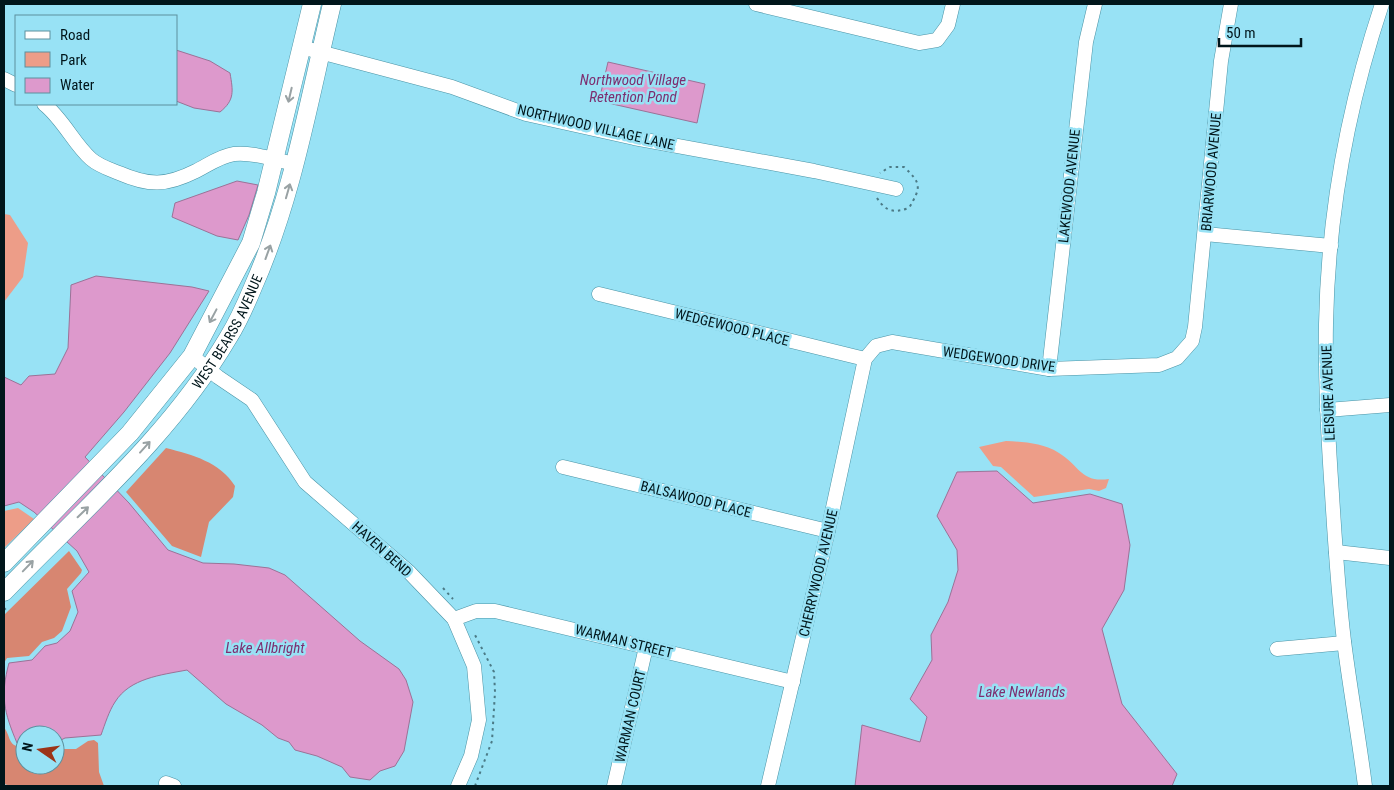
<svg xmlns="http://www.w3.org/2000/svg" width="1394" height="790" font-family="'Roboto Condensed',sans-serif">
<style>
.green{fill:#ed9d88}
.forest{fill:#d78671}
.water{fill:#d9c;stroke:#9b7297}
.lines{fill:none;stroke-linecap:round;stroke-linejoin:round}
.minor-casing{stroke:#4a93a5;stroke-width:15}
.major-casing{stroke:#4a93a5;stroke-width:19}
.path{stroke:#4b7a86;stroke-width:2;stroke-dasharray:2.5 4;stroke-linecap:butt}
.minor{stroke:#fff;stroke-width:14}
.major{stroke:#fff;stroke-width:18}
.oneway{stroke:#99a2a4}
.labels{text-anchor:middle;stroke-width:5;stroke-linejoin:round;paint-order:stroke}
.street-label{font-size:14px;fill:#01161b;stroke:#98e2f5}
.water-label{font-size:15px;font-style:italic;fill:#7d2e6f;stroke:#98e2f5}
</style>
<rect width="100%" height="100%" fill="#98e2f5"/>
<g class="green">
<path d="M4,214L10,215L28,243L23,277L4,302Z"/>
<path d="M1006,441C1024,442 1043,443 1059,453C1080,466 1081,483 1109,479L1106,488L1099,491L1089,489L1034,497L1001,467L993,466L979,447Z"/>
<path d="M18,508L34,519L4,548V511Z"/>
</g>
<g class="forest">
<path d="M166,448C193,455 220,462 235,486L233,497L209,522L201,557L172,546L126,492Z"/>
<path d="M69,551L82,570L81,573L67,589L71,607L62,631L54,638L42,642L29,656L7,658L4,663V615Z"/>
<path d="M4,727C12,739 7,746 25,748V765H55V749H76L88,741L94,740L98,743L99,772L104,786H11L4,784Z"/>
</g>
<g class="water">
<path d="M176,50L210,61L230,73C233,91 235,100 220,112L194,108L176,101Z"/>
<path d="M608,62L705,84L697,123L599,101Z"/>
<path d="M237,181L258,185L249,215L238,240L217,236L172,217L175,203Z"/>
<path d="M96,276L192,287L209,291L170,353L124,412L85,457L129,503L168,550L203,563L234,564L269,568L285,575L360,641L399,669L406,680L413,702L404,751L395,766L380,771L370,780L350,777L342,767L317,756L295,750L289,742L278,738L262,725L226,704L187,670C161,675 130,678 115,702C109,711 105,724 101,735L65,738L55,743V735H25V743H17C4,712 0,696 9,663L32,660L45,646L57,643L70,631L78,612L72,591L89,572L77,551L34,512L19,502L4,506V377L21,385L29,376L55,374L68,348L71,285Z"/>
<path d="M997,471L1033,503L1090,494L1122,504L1130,545L1124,590L1102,629L1122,704L1177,774L1172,786H855L862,725L920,742L927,717L910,699L932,660L931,635L948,602L958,570L957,550L937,516L957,472Z"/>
</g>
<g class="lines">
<defs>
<g id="minor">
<path d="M756,4L919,43L937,40L948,25L953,4"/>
<path d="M301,47L452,87L526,114L634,138L814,171L896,189"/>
<path d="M4,79L16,85"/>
<path d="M44,104C63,119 74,144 91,159C99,166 109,169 119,173C149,186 166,186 196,171C208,165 220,156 234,154C253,152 276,160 294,164"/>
<path d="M1205,234L1331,246"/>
<path d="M599,294L865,359"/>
<path d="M192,356L218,377L252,400L305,482L409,572L454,619L474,666L479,720L471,756L458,786"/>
<path d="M1049,369L1086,42L1095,4"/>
<path d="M1327,410L1390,405"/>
<path d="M563,467L828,531"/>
<path d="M1336,552L1390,558"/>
<path d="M454,619L476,611H495L793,682"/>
<path d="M1277,649L1344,643"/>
<path d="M166,783L174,786"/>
<path d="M614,786L646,647"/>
<path d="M768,786L828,531L865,359L876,346L892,342L1049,369L1159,365L1177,358L1192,341L1195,327L1221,61L1231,4"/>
<path d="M1365,786C1359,738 1350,689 1344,641C1338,592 1335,543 1332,494C1328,437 1325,381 1326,324C1328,216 1348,106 1382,4"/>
</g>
<g id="major">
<path d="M4,563L130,433L192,356L251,243L266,193L312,4"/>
<path id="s1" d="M4,592C82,511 170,436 228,338C238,322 246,304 253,287C293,197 309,99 332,4"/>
</g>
</defs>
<use href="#minor" class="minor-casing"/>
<use href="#major" class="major-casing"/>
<g class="path">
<path d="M877,198C886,212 894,213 909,208C921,187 922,184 904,167H890L880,173"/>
<path d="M443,588L453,599"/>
<path d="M4,610L8,606"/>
<path d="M475,786L492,741L495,692L494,672L475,635"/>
</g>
<use href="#minor" class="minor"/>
<use href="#major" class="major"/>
</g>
<defs><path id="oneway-shaft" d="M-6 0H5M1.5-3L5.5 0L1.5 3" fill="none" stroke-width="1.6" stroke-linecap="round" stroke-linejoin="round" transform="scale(1.25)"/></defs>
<g class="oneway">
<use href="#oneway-shaft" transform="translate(290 95) rotate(103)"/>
<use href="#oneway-shaft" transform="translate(288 191) rotate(-74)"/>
<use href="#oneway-shaft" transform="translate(268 252) rotate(-70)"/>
<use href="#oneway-shaft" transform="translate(213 316) rotate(118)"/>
<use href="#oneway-shaft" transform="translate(145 447) rotate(-48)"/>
<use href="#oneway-shaft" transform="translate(83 512) rotate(-44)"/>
<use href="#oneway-shaft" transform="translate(28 566) rotate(-46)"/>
</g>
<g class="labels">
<g class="street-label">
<text transform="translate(596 127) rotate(13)" y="5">NORTHWOOD VILLAGE LANE</text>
<text transform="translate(1211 172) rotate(-85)" y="5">BRIARWOOD AVENUE</text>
<text transform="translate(1069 186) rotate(-84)" y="5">LAKEWOOD AVENUE</text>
<text transform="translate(732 327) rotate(14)" y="5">WEDGEWOOD PLACE</text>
<text dy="5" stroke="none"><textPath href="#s1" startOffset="345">WEST BEARSS AVENUE</textPath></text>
<text transform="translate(999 359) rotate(8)" y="5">WEDGEWOOD DRIVE</text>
<text transform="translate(1328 393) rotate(-92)" y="5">LEISURE AVENUE</text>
<text transform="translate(696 499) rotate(14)" y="5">BALSAWOOD PLACE</text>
<text transform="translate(382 549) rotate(42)" y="5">HAVEN BEND</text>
<text transform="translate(818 573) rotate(-77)" y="5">CHERRYWOOD AVENUE</text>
<text transform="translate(624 641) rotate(14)" y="5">WARMAN STREET</text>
<text transform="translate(630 716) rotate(-77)" y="5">WARMAN COURT</text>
</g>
<g class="water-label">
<text x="633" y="85">Northwood Village<tspan x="633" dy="17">Retention Pond</tspan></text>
<text x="265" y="653">Lake Allbright</text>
<text x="1022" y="697">Lake Newlands</text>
</g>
</g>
<rect width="1394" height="790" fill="none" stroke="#01161b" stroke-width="10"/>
<rect x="15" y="15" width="162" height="90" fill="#98e2f5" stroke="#5c909e"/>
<rect x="25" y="31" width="25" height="8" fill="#ffffff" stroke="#5c909e"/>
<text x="60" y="40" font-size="15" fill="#01161b">Road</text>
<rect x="25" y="52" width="25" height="15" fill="#ed9d88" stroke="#5c909e"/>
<text x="60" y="65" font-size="15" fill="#01161b">Park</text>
<rect x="25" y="78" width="25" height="15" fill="#dd99cc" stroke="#5c909e"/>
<text x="60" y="90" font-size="15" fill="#01161b">Water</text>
<g transform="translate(40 750) rotate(283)"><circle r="24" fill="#98e2f5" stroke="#5c909e"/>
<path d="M0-4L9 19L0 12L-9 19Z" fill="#9c3418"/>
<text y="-8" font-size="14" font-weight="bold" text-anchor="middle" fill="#01161b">N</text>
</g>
<path d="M1219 38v8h82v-8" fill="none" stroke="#01161b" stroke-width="2.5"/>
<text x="1226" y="38" font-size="15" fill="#01161b" stroke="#98e2f5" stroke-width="4" paint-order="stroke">50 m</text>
</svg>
